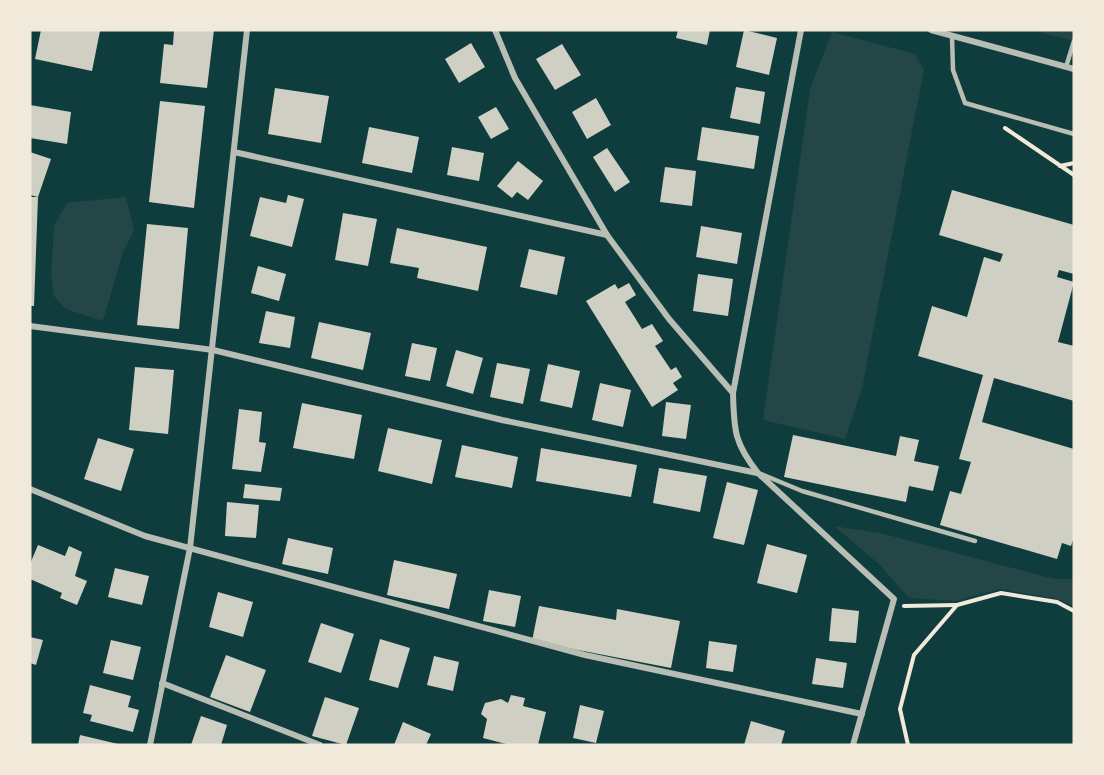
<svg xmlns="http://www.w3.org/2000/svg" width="1104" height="775" font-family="Overpass,sans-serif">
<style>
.green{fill:#244646}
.building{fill:#cfcfc3}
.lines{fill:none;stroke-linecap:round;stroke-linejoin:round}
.path{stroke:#f1e9da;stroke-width:4}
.service{stroke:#b8beb3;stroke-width:4.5}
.minor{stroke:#b8beb3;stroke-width:6}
</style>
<rect width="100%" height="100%" fill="#0f3d3e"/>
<g class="green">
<path d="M1032,30H1074V41Z"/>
<path d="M832,32L915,54L924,70L862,388L845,439L763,420L810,89Z"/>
<path d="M126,197L134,231L124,249L103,321L66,309L54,296L51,274L54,226L67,203Z"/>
<path d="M834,526L884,534L1054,579H1074V606L1057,599L1000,589L956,601L909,598L878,563Z"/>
</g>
<g class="building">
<path d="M41,30L100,31L92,71L35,59Z"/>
<path d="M174,30H214L207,88L160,83L164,44L173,45Z"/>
<path d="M678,30H710L707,45L676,38Z"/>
<path d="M744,30L777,38L769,75L736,67Z"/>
<path d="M471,43L485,67L459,83L445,59Z"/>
<path d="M562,44L581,75L555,90L536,59Z"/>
<path d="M736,87L765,92L760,124L730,118Z"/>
<path d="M275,88L329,96L321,143L268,134Z"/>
<path d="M596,98L611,125L587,139L572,112Z"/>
<path d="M160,101L205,106L194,208L149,202Z"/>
<path d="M30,105L71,112L67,144L30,138Z"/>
<path d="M496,107L509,129L491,139L478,117Z"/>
<path d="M369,127L419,137L412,173L362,163Z"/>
<path d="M702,127L759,136L754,169L697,160Z"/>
<path d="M452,147L484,153L479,181L447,175Z"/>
<path d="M607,148L630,182L615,192L593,157Z"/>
<path d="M30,152L51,159L38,197L34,306H30V197H38L30,195Z"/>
<path d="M518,161L543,181L528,200L517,192L512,198L497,186Z"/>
<path d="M665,167L696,171L692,206L660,202Z"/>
<path d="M952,190L1074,225V274L1059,270L1057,277L1074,282L1058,342L1074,346V401L994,378L982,422L1074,449V537L1071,546L1062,543L1057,559L940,525L950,491L961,494L971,462L959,459L983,375L918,356L932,306L967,317L984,257L1000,262L1003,254L939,235Z"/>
<path d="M288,195L304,199L292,247L250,236L260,197L286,203Z"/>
<path d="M343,213L377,219L368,266L335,260Z"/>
<path d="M147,224L188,228L179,329L137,325Z"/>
<path d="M701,226L742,233L737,264L696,257Z"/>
<path d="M397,228L487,247L478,291L417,278L419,268L390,263Z"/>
<path d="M529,249L565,257L557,295L520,287Z"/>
<path d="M258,266L286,274L279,301L251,293Z"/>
<path d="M698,274L733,279L728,316L693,311Z"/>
<path d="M629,283L636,295L625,302L642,329L652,324L663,341L655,346L671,370L676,367L682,377L673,383L678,390L652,407L586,301L615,284L618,289Z"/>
<path d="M266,311L295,317L290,348L259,343Z"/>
<path d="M319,322L371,333L363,370L311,358Z"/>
<path d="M412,343L437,348L430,381L405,376Z"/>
<path d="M456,350L483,358L473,394L446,386Z"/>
<path d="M497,363L530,369L523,404L490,397Z"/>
<path d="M548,364L580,371L572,408L540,401Z"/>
<path d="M135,367L174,370L168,434L129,430Z"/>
<path d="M600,383L631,390L623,427L592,420Z"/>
<path d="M666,402L691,405L686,439L662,436Z"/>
<path d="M302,403L362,415L354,459L293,448Z"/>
<path d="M239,409L262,412L259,442L266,443L261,472L232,469Z"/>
<path d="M388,428L442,440L432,484L378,471Z"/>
<path d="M793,435L896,456L900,436L919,440L914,461L939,466L933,491L909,486L906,502L784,477Z"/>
<path d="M98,438L134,449L121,491L84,479Z"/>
<path d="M462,445L518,457L512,488L455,477Z"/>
<path d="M541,448L637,465L631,497L536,481Z"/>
<path d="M659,468L707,476L700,512L653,503Z"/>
<path d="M727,482L758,490L744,545L713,538Z"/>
<path d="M245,484L282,488L280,501L243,498Z"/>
<path d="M227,502L259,505L256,538L225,536Z"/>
<path d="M288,538L333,548L328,574L282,564Z"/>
<path d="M767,544L807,555L797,593L757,583Z"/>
<path d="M38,545L65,556L69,546L82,552L75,576L87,581L77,605L60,598L62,593L30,579V564Z"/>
<path d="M394,560L457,574L449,609L387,595Z"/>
<path d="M115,568L149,576L142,605L108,597Z"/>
<path d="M489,590L521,596L515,627L483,621Z"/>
<path d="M218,592L253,602L243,637L209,627Z"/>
<path d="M539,606L616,620L617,609L680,621L671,668L532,641Z"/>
<path d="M832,608L859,611L856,643L829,641Z"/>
<path d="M321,623L354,634L341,673L308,662Z"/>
<path d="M30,637L43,640L36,665L30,663Z"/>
<path d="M380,639L410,648L398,688L369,680Z"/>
<path d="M111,640L141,647L133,680L103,673Z"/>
<path d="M709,641L737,645L733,672L706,668Z"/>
<path d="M226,655L266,670L250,712L210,697Z"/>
<path d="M434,656L459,662L453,691L427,685Z"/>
<path d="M816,658L847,663L843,688L812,684Z"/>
<path d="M90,685L131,696L128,707L139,710L133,732L90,721L92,715L83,713Z"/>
<path d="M511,695L525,698L523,706L546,712L538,745H510L483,738L487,719L481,714L485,703L501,699L508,703Z"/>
<path d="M325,697L359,708L346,745L312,736Z"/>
<path d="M580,705L604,711L596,743L573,738Z"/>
<path d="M201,716L227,725L221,745H191Z"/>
<path d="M751,721L785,731L781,745H744Z"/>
<path d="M403,722L431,734L426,745H394Z"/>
<path d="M80,735L118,744V745H78Z"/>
</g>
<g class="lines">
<g class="path">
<path d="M1005,128L1074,175"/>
<path d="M1060,166L1074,163"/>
<path d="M904,606L957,605"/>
<path d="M908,745L900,709L914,655L957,605L1001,593L1057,602L1074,611"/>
</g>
<g class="service">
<path d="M952,36L953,70L965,103L1074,134"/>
<path d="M1066,67L1074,41"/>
<path d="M761,474L802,491L975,541"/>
</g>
<g class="minor">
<path d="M495,30L515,78L607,235L669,319L733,393"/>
<path d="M801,30L733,393C734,430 734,443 758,473L894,599L853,745"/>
<path d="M931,30L1074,69"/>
<path d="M234,152L607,235"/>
<path d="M30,326L213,350L502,420L757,473"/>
<path d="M30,489L145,536L585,655L862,714"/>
<path d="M162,683L320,745"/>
<path d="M150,745L190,548L247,30"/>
</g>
</g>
<rect width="1104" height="775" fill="none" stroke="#f1e9da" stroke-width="63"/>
</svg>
